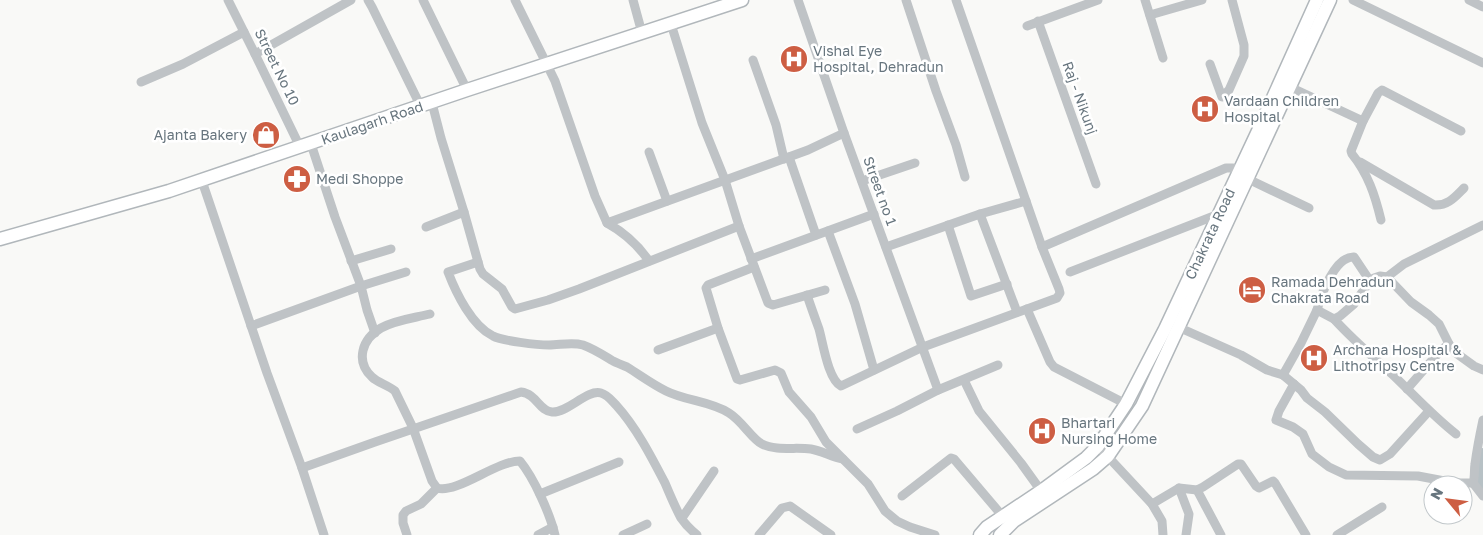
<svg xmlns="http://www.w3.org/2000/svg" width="1483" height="535" font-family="'Golos Text',sans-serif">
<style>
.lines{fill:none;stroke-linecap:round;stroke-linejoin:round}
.river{stroke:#b7c1c5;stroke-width:16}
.secondary-casing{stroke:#b1b7bb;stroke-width:15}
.street{stroke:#bfc3c6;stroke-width:9}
.secondary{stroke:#fff;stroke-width:12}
.labels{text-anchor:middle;stroke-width:5;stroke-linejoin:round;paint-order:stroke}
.poi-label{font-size:14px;fill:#67757e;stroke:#fff;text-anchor:start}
.street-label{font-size:14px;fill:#67757e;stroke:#fff}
</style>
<rect width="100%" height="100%" fill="#f9f9f7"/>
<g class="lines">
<path class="river" d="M1481,456L1478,475L1483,486"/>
<defs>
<g id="secondary">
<path d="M0,239L169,191L467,90L742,0"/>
<path d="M980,535L987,527L1041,491L1086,458L1098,446L1126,404L1165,329L1258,131L1317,0"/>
<path d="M1000,535L1014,521L1093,469L1108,456L1142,406L1330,0"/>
</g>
</defs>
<use href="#secondary" class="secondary-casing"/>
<g class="street">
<path d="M228,0L255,54L300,147"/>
<path d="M368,0L372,7L421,107"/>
<path d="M423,0L467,90"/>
<path d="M515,0L555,81L595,196L607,223L808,150L844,133"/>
<path d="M633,0L642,33"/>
<path d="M798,0L844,133L938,390"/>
<path d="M906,0L936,91L956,145L965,177"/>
<path d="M1145,0L1163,58"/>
<path d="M1353,0L1483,63"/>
<path d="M1469,0L1483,7"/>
<path d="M1150,15L1202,0"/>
<path d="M1038,21L1096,184"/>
<path d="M671,24L702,123L725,180L739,226L768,303L773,305L825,290"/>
<path d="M1027,26L1098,0"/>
<path d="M255,54L351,0"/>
<path d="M753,60L776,125L784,159"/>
<path d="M1210,64L1222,97L1229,90L1244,56V45L1232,0"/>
<path d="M141,82L183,64L244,32"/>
<path d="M1290,87L1363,121L1351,151L1352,154C1368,174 1375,195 1381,220"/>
<path d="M432,103L441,138L464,212L480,269L483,274L502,289L512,307L515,309L548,300L579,289L739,226"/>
<path d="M1363,121L1378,93L1382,90L1461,131"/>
<path d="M311,144L335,217L361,286L367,310L375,333"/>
<path d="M649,152L667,201"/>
<path d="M789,157L816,235"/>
<path d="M1360,162L1434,205C1448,206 1455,197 1464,188"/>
<path d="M1248,179L1309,208"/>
<path d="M202,181L267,373L302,468L324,535"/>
<path d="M862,181L915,163"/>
<path d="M607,223C625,233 638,245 649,261"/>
<path d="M948,225L971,296L1007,284"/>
<path d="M426,227L464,212"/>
<path d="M828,231L855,304L874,370"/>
<path d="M886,247L980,214"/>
<path d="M1042,247L1226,168H1233L1240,171"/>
<path d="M751,259L874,214"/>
<path d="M351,261L391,249"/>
<path d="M478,262L448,272C456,293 472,326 493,336C502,341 538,345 549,345C560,345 572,342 583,345C594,349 603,355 613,361C617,363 622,365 627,367C640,375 652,384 666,391C686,401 710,401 729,413C742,421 752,439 762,444C776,451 796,447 811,449C822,451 832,457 843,459"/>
<path d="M754,267L708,285L706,288L718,328L737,379L740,380L775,370L781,373L789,392L811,417L826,442L868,484L885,511L897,521L910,527L935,535"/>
<path d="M1070,272L1219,214"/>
<path d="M1387,277L1404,264L1483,225"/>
<path d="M807,295C811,307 815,318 819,329C823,343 828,379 841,386L923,347L1057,298L1060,293L1059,289L1042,247L956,0"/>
<path d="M1027,309L1050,362L1054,367L1126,404"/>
<path d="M1317,310C1321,295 1335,256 1354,257L1370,281"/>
<path d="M1017,312L980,214L1026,201"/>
<path d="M430,314C414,318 395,320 381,328C362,339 355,361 372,377C378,383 388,385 395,391L413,428L432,481L437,488C457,494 496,461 520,461C534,478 550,514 555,535"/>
<path d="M1334,319C1352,339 1373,357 1393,375C1414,395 1433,416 1456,434"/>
<path d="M251,326L361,286L406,272"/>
<path d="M1178,327L1241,355L1267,370L1283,375L1301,390L1307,398L1325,412L1358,444L1373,457L1380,460L1390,454L1429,411"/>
<path d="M658,350L718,328"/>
<path d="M1283,375L1301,343L1317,310L1334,319L1340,316L1354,304L1367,285L1374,278L1380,276L1387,277L1411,302L1429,315L1439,324L1451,348L1456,353L1474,366L1483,370"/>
<path d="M964,380L979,411L1021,463L1044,495"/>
<path d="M1294,384L1279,411L1276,420L1293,427L1303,434L1312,454L1329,467L1346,475L1418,476L1455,483H1473C1475,478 1474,470 1475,464C1477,449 1480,434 1483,420"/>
<path d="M1407,389L1441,350L1449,344"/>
<path d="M857,429L897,411L938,390L998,365"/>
<path d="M1098,446L1152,504L1162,521L1163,535"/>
<path d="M302,468L375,442L521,392C537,394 539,411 552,412C568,413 587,389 601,393C608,395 612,401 616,405C636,427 651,456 665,483C670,495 675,507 681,518C685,524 691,530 697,535"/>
<path d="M1473,483L1483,496"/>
<path d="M1179,488L1189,514L1186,535"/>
<path d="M1197,490L1221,535"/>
<path d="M540,494L619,462"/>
<path d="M902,496L951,458L954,459L1005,519"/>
<path d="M1152,504L1179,488L1197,490L1203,487L1238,464H1241L1256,486L1259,488L1273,481L1275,483L1306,535"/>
<path d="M682,518L714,471"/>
<path d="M407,535L403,523V515L406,511L421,504L437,488"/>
<path d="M538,535L553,527"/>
<path d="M623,535L647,524"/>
<path d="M759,535L782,508L790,506L831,535"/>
<path d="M1337,535L1382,507"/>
</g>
<use href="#secondary" class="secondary"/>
</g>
<defs>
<symbol id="hospital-disc" viewBox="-11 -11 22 22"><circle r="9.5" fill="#cd5e43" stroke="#fff"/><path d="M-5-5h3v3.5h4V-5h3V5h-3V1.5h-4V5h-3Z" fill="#fff"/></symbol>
<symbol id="shop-disc" viewBox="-11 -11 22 22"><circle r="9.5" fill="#cd5e43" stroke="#fff"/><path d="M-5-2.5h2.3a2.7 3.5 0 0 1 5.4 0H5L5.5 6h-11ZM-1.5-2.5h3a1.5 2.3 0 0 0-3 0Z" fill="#fff"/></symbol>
<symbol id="pharmacy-disc" viewBox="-11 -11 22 22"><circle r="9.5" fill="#cd5e43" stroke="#fff"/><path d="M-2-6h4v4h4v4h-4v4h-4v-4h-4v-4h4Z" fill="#fff"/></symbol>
<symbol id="hotel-disc" viewBox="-11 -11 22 22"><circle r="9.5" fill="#cd5e43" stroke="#fff"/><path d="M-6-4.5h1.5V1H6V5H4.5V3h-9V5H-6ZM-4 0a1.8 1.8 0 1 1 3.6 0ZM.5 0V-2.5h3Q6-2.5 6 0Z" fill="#fff"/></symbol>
</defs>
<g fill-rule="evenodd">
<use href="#hospital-disc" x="778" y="43" width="32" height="32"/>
<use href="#hospital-disc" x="1189" y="93" width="32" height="32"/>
<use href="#shop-disc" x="250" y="119" width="32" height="32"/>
<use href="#pharmacy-disc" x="281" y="163" width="32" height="32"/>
<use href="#hotel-disc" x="1236" y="274" width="32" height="32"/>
<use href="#hospital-disc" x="1298" y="342" width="32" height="32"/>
<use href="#hospital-disc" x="1026" y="415" width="32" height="32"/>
</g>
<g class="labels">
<g class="poi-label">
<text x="813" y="56">Vishal Eye<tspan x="813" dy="16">Hospital, Dehradun</tspan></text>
<text x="1224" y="106">Vardaan Children<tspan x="1224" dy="16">Hospital</tspan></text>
<text x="247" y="140" text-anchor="end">Ajanta Bakery</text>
<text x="316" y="184">Medi Shoppe</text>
<text x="1271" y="287">Ramada Dehradun<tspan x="1271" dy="16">Chakrata Road</tspan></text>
<text x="1333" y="355">Archana Hospital &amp;<tspan x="1333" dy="16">Lithotripsy Centre</tspan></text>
<text x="1061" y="428">Bhartari<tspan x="1061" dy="16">Nursing Home</tspan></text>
</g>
<g class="street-label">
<text transform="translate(277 67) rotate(64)" y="5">Street No 10</text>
<text transform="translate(1080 98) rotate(70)" y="5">Raj - Nikunj</text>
<text transform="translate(372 123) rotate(-19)" y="5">Kaulagarh Road</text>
<text transform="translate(880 191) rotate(70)" y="5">Street no 1</text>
<text transform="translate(1210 234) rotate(-65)" y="5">Chakrata Road</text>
</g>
</g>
<g transform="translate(1448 500) rotate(299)"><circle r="24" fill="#ffffff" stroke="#c2c8cb"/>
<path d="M0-4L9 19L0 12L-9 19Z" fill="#cd5e43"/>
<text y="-8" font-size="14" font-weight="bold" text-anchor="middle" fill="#67757e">N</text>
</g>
</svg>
